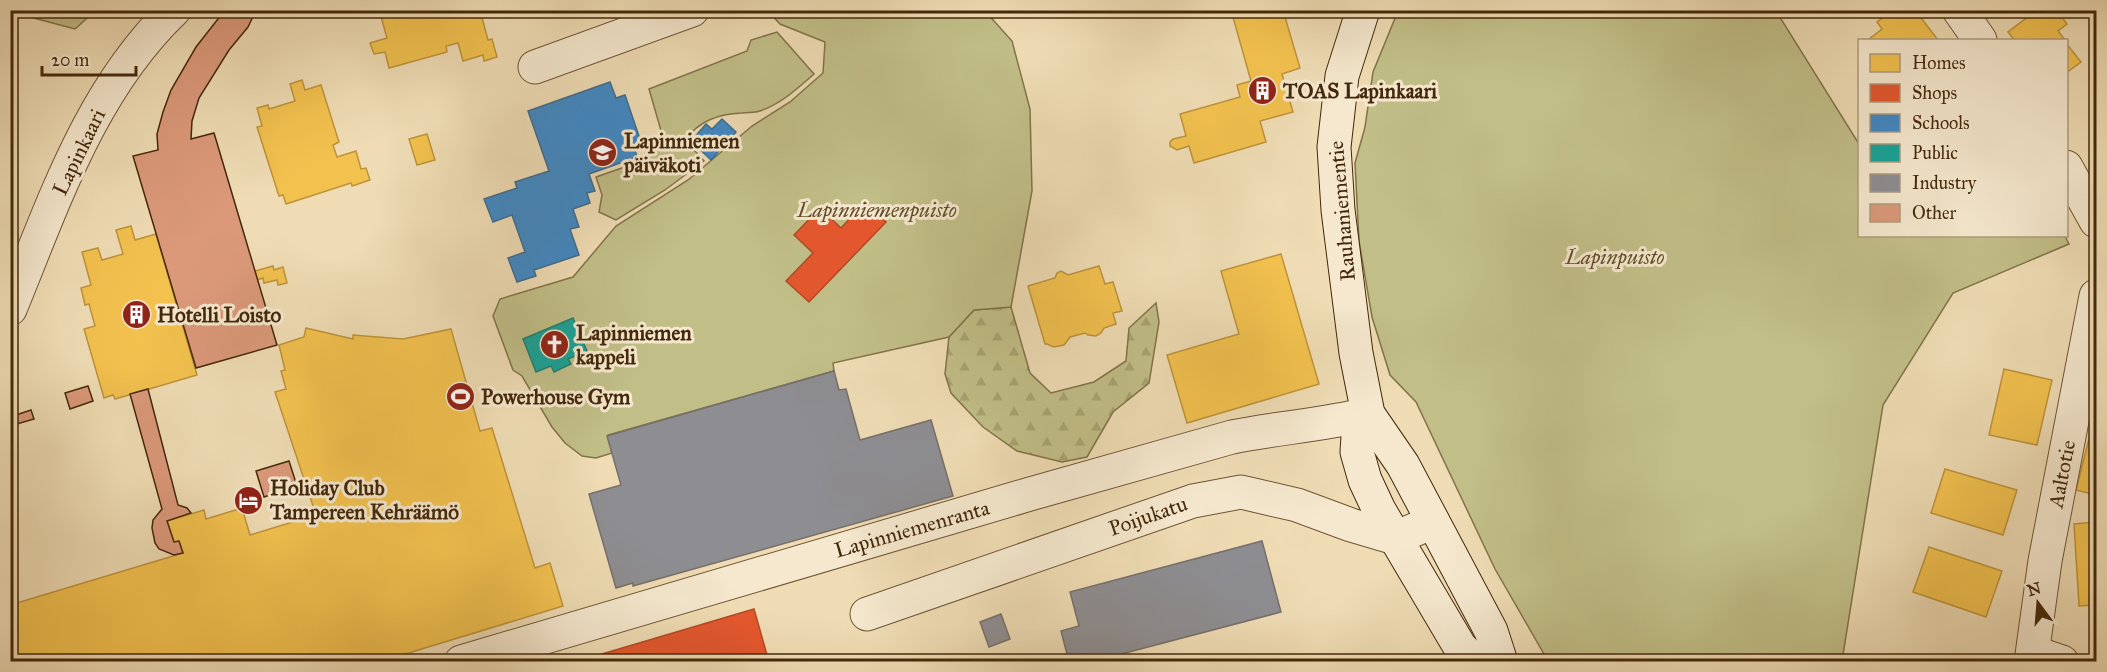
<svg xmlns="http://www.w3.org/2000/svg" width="2107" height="672" font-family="'IM FELL Great Primer',serif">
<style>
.forest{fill:url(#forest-firs);stroke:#827349;stroke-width:1.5}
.green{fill:#c1be87;stroke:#827349;stroke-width:1.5}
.homes{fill:#f2c14e;stroke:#be933a;stroke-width:1.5}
.shops{fill:#e4572e;stroke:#b44924;stroke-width:1.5}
.schools{fill:#3f88c5;stroke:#406b8d;stroke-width:1.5}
.public{fill:#17a398;stroke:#247e6e;stroke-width:1.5}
.industry{fill:#8d8d92;stroke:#776f6a;stroke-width:1.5}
.building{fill:#db997a;stroke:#44280b;stroke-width:1.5}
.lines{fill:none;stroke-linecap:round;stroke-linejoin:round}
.street-casing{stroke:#6f5535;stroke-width:35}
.secondary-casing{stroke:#44280b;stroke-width:35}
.street{stroke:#f5e8ce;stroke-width:33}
.secondary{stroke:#f5e8ce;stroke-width:33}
.labels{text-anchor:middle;stroke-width:6;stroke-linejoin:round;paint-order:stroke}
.poi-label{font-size:21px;font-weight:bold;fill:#44280b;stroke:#f5e8ce;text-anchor:start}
.street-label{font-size:21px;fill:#44280b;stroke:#f5e8ce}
.park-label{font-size:21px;font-style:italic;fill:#634e2a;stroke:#f5e8ce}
</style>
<defs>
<pattern id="forest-firs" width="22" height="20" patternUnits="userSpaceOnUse" patternTransform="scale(1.5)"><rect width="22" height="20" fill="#c1be87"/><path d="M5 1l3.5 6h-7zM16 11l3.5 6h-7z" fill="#a7a373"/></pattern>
</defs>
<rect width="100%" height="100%" fill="#efdcb4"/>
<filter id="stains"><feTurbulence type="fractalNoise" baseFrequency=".00333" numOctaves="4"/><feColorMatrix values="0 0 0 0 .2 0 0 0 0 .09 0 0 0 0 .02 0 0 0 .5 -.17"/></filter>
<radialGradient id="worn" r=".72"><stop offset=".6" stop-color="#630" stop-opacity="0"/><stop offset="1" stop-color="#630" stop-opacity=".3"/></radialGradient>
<path class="forest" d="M1156,303L1159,322L1149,383L1113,412L1087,457L1062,462L1017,451L983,427L951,393L945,374L949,337L974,310L1011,307L1030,373L1051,393L1094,382L1126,361L1129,328Z"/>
<g class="green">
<path d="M10,11L11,10L95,11L75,29L11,12Z"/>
<path d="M768,11H985L1012,41L1030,109L1032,191L1011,307L974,310L949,337L833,363L834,371L608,435L612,453L596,458L582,456L565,443L552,427L522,376L513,370L493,316L500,299L573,277L616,226L688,180L752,126L790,102L823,73L825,42L780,24Z"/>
<path d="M1398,11H1776L1859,144L1860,236H2065L2069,244L1953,293L1883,405L1842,661H1548L1495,569L1416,402L1390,375L1372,317L1359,241L1355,163L1365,127L1373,72Z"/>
<path d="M777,32L814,74C798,88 781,104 760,111C755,113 748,112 742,113C718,114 699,121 685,140L704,161L665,190L616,220L599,212L602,195L596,177L642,161L662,134L649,89L747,51L751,40Z"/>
</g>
<g class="homes">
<path d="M374,10H480L488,40L492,39L497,57L484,61L483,55L463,61L458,43L446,46L447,52L389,68L385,52L374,54L370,43L387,38L380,13L375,15Z"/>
<path d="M1231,10H1283L1300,68L1282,74L1293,112L1260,121L1266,142L1194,163L1189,146L1177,150L1170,146V142L1173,139L1186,136L1180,114L1240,97L1237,85L1251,81Z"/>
<path d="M1893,10H1901L1903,13L1907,10H1915L1938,40H1871L1869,39L1882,29L1877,22Z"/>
<path d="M2037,10H2042L2047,16L2057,10L2067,24L2058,31L2065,40H2014L2008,32Z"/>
<path d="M2066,43L2081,62L2066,73Z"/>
<path d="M302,80L305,90L321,85L339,142L333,145L337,157L356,151L361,169L366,168L370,180L352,186L351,183L286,204L283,195L279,196L257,127L262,126L257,108L268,105L269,109L295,101L290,84Z"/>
<path d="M427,134L435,160L417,165L409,139Z"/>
<path d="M131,226L135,240L156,234L197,375L115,399L113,395L104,398L84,329L95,326L89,304L85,305L81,288L91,285L82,252L98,248L102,260L123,254L116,230Z"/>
<path d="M1281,254L1319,384L1187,423L1167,355L1239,334L1221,271Z"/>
<path d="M273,266L274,270L283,267L287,283L278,285L277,280L264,283L263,278L257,280L255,271Z"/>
<path d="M1099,266L1105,284L1113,282L1122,311L1113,313L1116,324L1104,328L1101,333L1096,336L1088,335L1085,333L1070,337L1064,345L1054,347L1047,344H1045L1028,286L1055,278L1057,273L1061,271L1068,275Z"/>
<path d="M306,328L353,339V335L403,339L451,329L480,431L492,428L535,568L550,563L563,606L379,662H10V605L183,553L179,541L174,542L167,521L204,510L206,519L242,508L250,535L316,515L275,392L286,389L281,371L285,370L279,345L304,337Z"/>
<path d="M2004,369L2052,380L2037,445L1989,435Z"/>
<path d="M2092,427L2096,428V495L2076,490Z"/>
<path d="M1945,469L2017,490L2003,535L1931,513Z"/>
<path d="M2096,522V605L2079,606L2074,524Z"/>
<path d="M1929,547L2002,571L1986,617L1913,592Z"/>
</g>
<g class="shops">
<path d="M865,202L886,222L809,302L786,281L813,253L794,235L820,208L841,228Z"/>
<path d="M754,609L769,662H575Z"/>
</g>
<g class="schools">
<path d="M610,82L616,98L625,95L643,148L635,150L637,157L589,174L595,191L587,193L590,203L573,209L579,227L570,229L579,255L534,270L536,276L517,282L508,258L525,252L512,215L493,222L484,199L517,188L515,182L549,171L528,111Z"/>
<path d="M722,119L736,132L711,160L691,141L706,124L712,129Z"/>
</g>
<path class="public" d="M573,318L587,351L568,359L571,364L554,372L551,366L536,372L523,339Z"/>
<g class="industry">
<path d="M834,371L839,390L846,389L860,440L931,420L953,496L633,586V583L616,588L589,494L621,485L607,436Z"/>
<path d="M1262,541L1281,612L1091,662H1069L1061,631L1079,626L1070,592Z"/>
<path d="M1001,614L1010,639L989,647L980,622Z"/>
</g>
<g class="building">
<path d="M225,10H256L248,27L229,50L199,98L192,121L191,139L214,133L277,345L196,368L133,156L158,150L157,134L163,112L171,90L196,47Z"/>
<path d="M88,386L93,401L70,409L65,393Z"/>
<path d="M148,389L178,505L187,508L191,513L167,521L174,542L179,541L183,553L174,555L159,549L155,543L152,528L153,520L162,509L130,394Z"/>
<path d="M31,410L34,419L10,426V417Z"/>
<path d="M289,461L297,486L264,497L256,471Z"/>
</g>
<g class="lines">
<defs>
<g id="street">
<path d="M1959,10L1980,40"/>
<path d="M535,67L692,10"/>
<path d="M2066,167L2096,221"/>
<path d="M10,309C53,205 90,90 174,10"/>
<path d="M867,614L1193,501L1241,492L1297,505L1351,525L1395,538L1433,522"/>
<path d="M2033,652L2062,662"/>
<path d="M461,662L1030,494L1232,437C1277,428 1322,425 1368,414"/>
<path d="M2031,662L2045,561L2096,296"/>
</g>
<g id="secondary">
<path d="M1363,10L1342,76L1334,147L1338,210L1356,353L1368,414L1403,465L1491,631L1501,662"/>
<path d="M1368,414L1358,436L1357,452L1365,480L1379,510L1460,647L1475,662"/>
</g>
</defs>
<use href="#street" class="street-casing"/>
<use href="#secondary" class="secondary-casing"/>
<use href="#street" class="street"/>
<use href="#secondary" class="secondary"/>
</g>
<defs>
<symbol id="building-disc" viewBox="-11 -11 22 22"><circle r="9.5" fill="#8f2418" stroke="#f5e8ce"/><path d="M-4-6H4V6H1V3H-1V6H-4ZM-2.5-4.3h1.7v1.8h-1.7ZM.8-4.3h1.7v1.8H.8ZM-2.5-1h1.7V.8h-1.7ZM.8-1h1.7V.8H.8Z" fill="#fff"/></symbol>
<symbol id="school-disc" viewBox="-11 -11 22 22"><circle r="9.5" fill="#8f2418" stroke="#f5e8ce"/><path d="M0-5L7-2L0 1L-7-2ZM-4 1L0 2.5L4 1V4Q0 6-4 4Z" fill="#fff"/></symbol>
<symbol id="church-disc" viewBox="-11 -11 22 22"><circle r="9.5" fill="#8f2418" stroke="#f5e8ce"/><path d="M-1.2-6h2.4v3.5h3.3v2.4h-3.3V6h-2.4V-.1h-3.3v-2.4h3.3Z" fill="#fff"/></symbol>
<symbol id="stadium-disc" viewBox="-11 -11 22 22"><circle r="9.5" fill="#8f2418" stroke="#f5e8ce"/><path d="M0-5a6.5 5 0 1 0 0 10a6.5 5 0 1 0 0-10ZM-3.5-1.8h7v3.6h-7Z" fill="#fff"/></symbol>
<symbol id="hotel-disc" viewBox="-11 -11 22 22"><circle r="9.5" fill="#8f2418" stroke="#f5e8ce"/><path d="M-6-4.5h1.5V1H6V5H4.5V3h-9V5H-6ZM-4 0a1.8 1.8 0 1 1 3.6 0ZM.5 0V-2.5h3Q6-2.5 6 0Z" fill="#fff"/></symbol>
</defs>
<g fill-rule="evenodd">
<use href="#building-disc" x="1246" y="74" width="33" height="33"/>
<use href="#school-disc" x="586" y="136" width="33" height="33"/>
<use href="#building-disc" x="120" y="298" width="33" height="33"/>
<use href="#church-disc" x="538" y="328" width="33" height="33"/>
<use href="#stadium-disc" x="444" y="380" width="33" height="33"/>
<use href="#hotel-disc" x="232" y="484" width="33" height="33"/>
</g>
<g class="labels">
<g class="poi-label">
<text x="1283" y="98">TOAS Lapinkaari</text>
<text x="624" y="148">Lapinniemen<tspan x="624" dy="24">päiväkoti</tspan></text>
<text x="157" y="322">Hotelli Loisto</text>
<text x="576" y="340">Lapinniemen<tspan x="576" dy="24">kappeli</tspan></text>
<text x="481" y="404">Powerhouse Gym</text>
<text x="270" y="495">Holiday Club<tspan x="270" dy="24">Tampereen Kehräämö</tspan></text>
</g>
<g class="street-label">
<text transform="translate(79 152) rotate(-64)" y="7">Lapinkaari</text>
<text transform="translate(1342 211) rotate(-95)" y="7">Rauhaniementie</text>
<text transform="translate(2062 474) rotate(-79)" y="7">Aaltotie</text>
<text transform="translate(1148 516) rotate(-19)" y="7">Poijukatu</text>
<text transform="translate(912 529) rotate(-16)" y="7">Lapinniemenranta</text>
</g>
<g class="park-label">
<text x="877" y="217">Lapinniemenpuisto</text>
<text x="1615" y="264">Lapinpuisto</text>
</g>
</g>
<rect width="2107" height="672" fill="none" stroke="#efdcb4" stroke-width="36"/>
<rect x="12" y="12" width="2083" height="648" fill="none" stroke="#44280b" stroke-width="3"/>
<rect x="18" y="18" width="2071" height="636" fill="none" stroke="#44280b" stroke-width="1.5"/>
<rect x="1858" y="39" width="210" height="198" fill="#f5e8ce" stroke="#ae9b80" stroke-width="1.5"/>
<rect x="1870" y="54" width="30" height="18" fill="#f2c14e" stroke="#ae9b80" stroke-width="1.5"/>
<text x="1912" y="69" font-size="18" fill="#44280b">Homes</text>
<rect x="1870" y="84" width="30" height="18" fill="#e4572e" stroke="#ae9b80" stroke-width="1.5"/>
<text x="1912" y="99" font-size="18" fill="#44280b">Shops</text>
<rect x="1870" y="114" width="30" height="18" fill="#3f88c5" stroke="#ae9b80" stroke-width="1.5"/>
<text x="1912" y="129" font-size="18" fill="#44280b">Schools</text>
<rect x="1870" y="144" width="30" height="18" fill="#17a398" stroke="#ae9b80" stroke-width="1.5"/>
<text x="1912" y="159" font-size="18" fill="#44280b">Public</text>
<rect x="1870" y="174" width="30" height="18" fill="#8d8d92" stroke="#ae9b80" stroke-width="1.5"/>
<text x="1912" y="189" font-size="18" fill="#44280b">Industry</text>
<rect x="1870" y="204" width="30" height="18" fill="#db997a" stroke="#ae9b80" stroke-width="1.5"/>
<text x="1912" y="219" font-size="18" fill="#44280b">Other</text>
<g transform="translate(2038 603) rotate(344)" stroke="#f5e8ce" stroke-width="4.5" paint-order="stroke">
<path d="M0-4.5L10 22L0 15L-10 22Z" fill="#44280b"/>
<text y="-9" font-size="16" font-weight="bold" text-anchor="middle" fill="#44280b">N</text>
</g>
<path d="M42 66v9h94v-9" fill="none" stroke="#44280b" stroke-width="3"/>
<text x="51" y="66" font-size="18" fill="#44280b" stroke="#f5e8ce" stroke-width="4.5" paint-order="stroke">20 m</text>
<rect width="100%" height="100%" filter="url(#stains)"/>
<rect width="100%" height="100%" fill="url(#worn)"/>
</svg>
